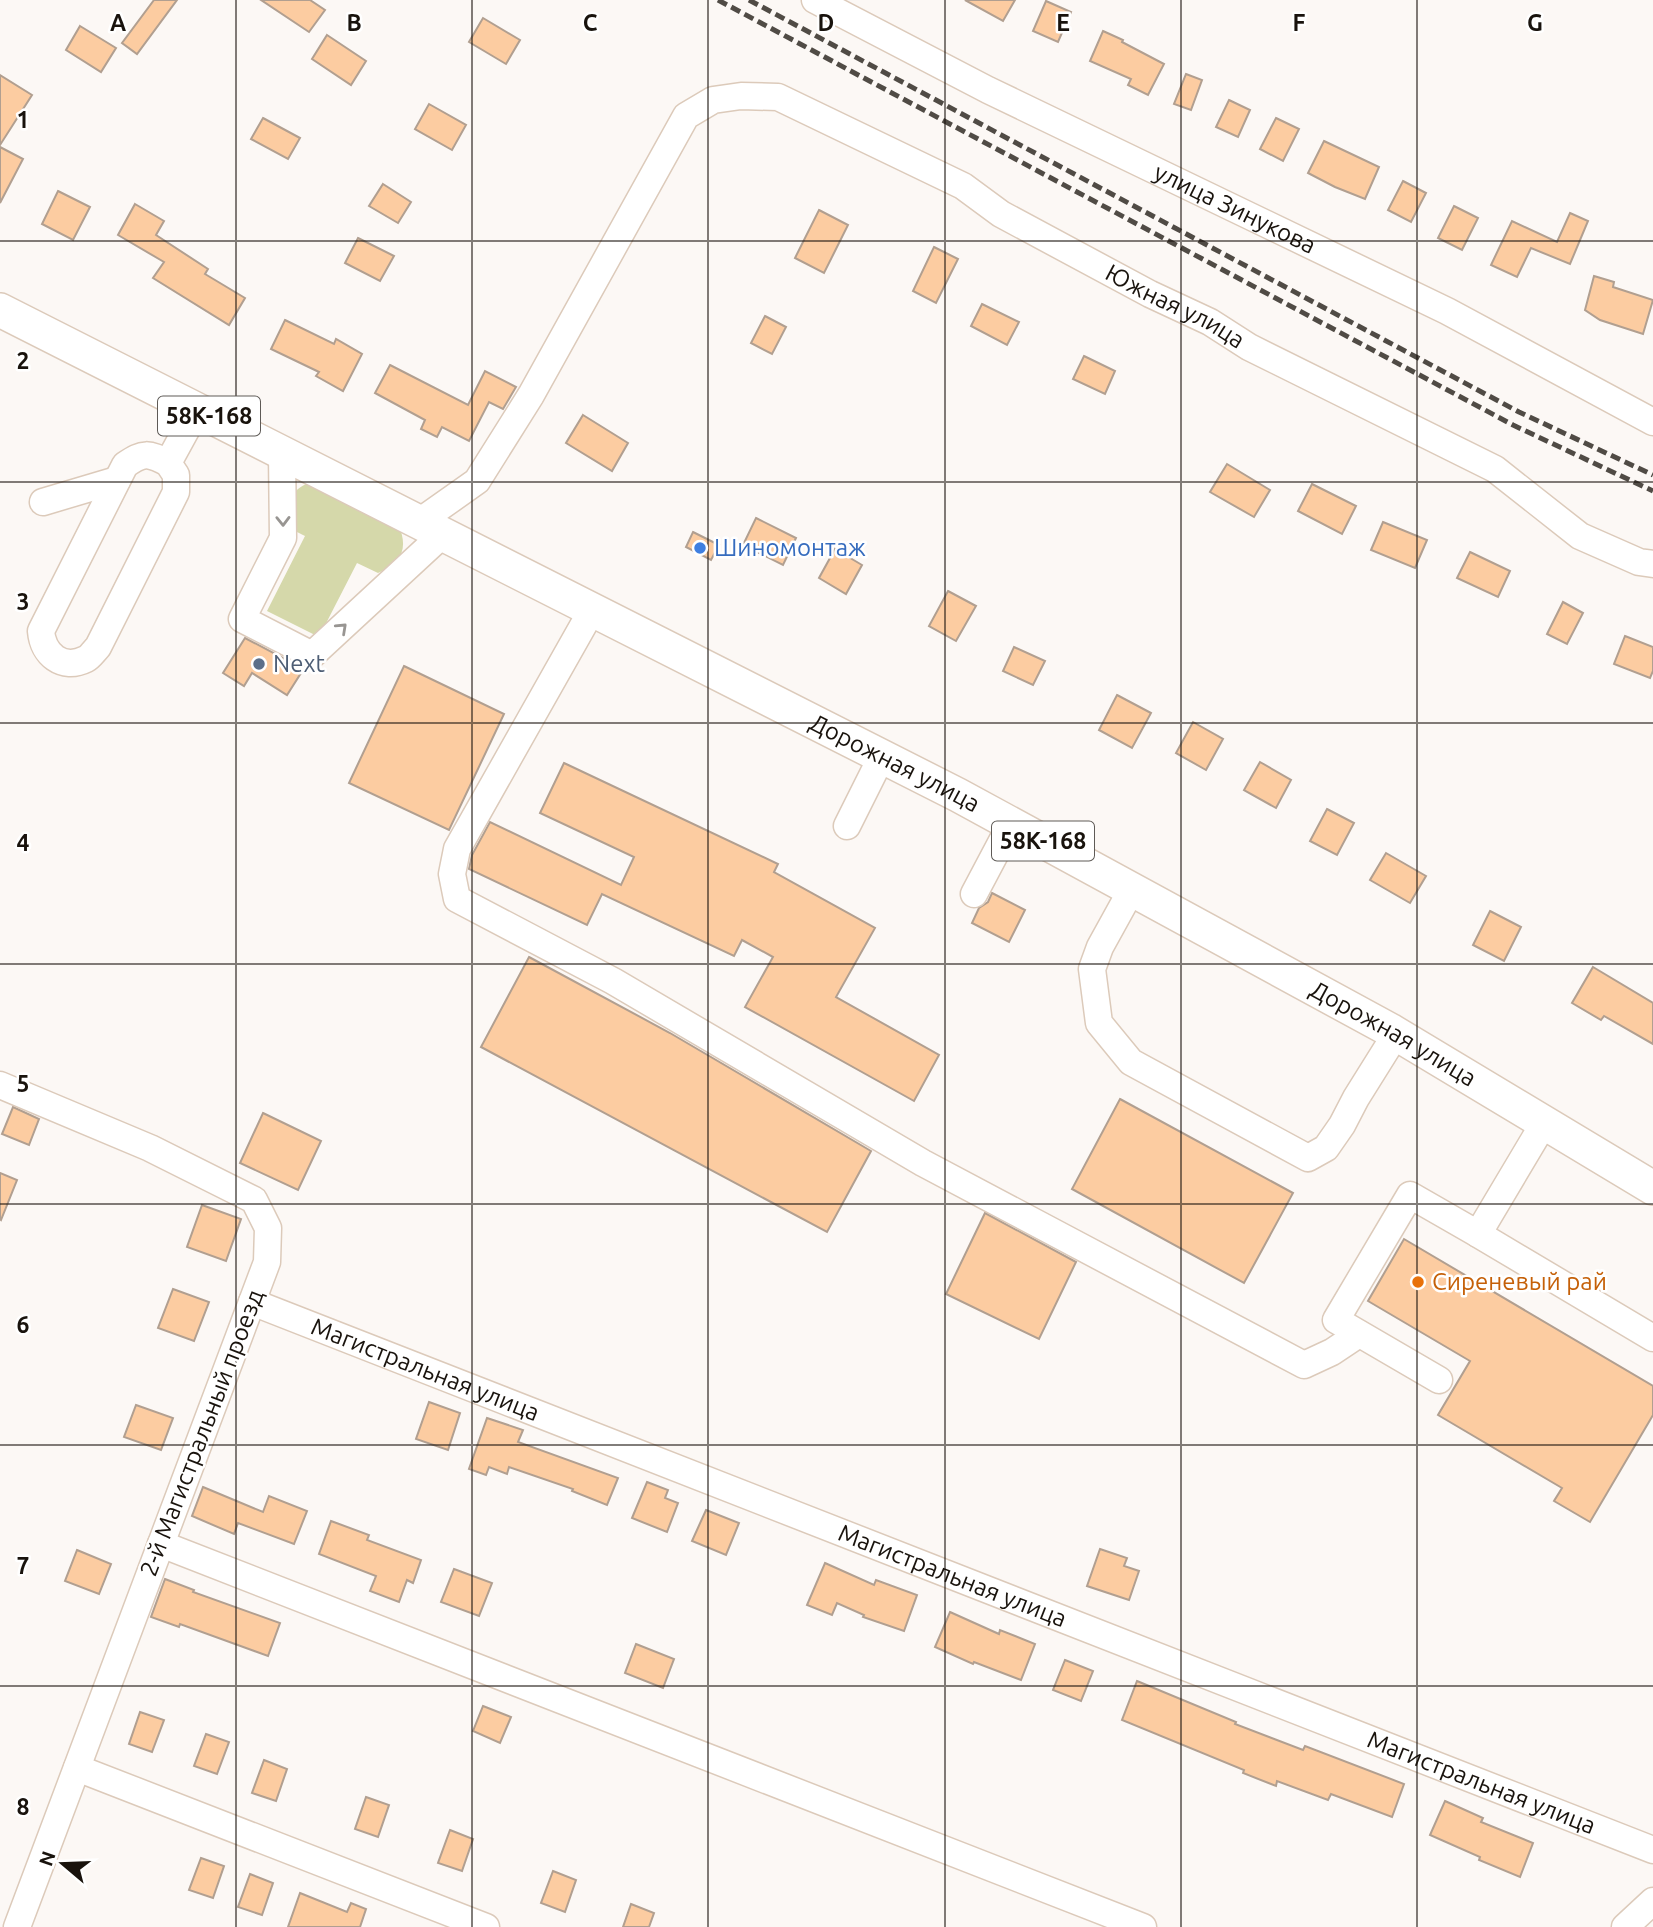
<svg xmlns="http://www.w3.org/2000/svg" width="1653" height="1927" font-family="Ubuntu,sans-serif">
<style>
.green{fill:#d5d8aa}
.building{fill:#fccca1;stroke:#b19f90;stroke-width:2}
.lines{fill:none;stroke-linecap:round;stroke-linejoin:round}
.minor-casing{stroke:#dccaba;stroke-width:29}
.major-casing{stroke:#dccaba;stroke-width:36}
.minor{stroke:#fff;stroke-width:26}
.major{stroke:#fff;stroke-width:33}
.rail{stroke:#504b45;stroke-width:5;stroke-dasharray:10 5;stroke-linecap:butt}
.oneway{stroke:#989592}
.grid{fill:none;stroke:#19130d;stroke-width:2;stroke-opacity:0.55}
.shop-dot{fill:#3f7fe0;stroke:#fff;stroke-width:2.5}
.service-dot{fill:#5c6f8a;stroke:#fff;stroke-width:2.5}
.food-dot{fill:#e8710a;stroke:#fff;stroke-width:2.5}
.labels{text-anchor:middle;stroke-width:5;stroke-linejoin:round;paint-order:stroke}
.shield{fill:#fff;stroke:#5e5a56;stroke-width:2}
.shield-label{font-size:23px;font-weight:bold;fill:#19130d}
.street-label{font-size:24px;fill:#19130d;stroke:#fff}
.shop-label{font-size:24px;fill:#366cbe;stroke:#fff;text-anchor:start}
.service-label{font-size:24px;fill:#4e5e75;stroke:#fff;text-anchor:start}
.food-label{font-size:24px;fill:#c56008;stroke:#fff;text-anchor:start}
.grid-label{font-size:23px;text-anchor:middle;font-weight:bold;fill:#19130d;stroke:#fff;stroke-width:5;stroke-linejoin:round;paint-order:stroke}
</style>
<rect width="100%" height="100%" fill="#fcf8f5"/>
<path class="green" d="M313,481L398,524C409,548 402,563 378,573L357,563L319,637L267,611L305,536L291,529C290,503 285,492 313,481Z"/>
<g class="building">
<path d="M154,0H177L137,54L122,43Z"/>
<path d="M261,0H310L325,10L309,32Z"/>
<path d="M965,0H1015L1003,21Z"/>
<path d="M1046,1L1071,12L1058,42L1033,31Z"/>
<path d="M483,18L520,40L506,64L469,42Z"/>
<path d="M80,26L116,48L101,72L66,50Z"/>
<path d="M1103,31L1123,40L1122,42L1164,64L1148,95L1128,85L1131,79L1090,61Z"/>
<path d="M327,35L366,61L351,85L312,59Z"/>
<path d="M1186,74L1202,80L1191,110L1174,104Z"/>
<path d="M0,75L32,95L0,145Z"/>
<path d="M1229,100L1250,110L1238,137L1216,127Z"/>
<path d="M429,104L466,125L452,150L415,129Z"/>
<path d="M263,118L300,138L288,159L251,139Z"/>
<path d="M1276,118L1299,129L1283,161L1260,149Z"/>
<path d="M1324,141L1379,167L1365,199L1335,187L1308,173Z"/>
<path d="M0,147L23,159L0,203Z"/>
<path d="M1403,181L1426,193L1411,222L1388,210Z"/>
<path d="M383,184L411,202L398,223L369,206Z"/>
<path d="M58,191L90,207L73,240L42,224Z"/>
<path d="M135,204L164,221L156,235L208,269L205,274L245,298L229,325L153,278L164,262L118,235Z"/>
<path d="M1454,206L1478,218L1462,250L1438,238Z"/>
<path d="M819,210L848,225L824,273L795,258Z"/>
<path d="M1570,213L1588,221L1570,264L1531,248L1517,277L1491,265L1512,221L1557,242Z"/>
<path d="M358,238L394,256L380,281L345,263Z"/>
<path d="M934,247L958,259L936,303L913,291Z"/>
<path d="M1594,276L1614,282L1613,287L1653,300L1643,334L1600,320L1585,310Z"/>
<path d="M982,304L1019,322L1007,345L971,326Z"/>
<path d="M765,316L786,327L772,354L751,343Z"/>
<path d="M285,320L334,344L336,339L362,354L343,391L316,376L319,372L271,349Z"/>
<path d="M1084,356L1115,371L1105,394L1073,379Z"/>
<path d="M390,365L468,405L485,371L516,387L503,409L489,402L469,441L442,427L437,437L421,429L425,420L375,393Z"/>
<path d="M583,415L628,443L612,471L566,443Z"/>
<path d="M1227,464L1270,490L1254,517L1210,492Z"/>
<path d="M1312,484L1356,506L1342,534L1298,511Z"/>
<path d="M756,518L796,538L783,565L743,545Z"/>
<path d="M1383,522L1427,540L1415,568L1371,550Z"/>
<path d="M693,532L719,545L711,560L686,547Z"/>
<path d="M835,549L862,565L846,594L819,578Z"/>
<path d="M1470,552L1510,571L1498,597L1457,578Z"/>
<path d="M948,591L976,606L956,641L929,626Z"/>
<path d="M1563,602L1583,613L1567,644L1547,634Z"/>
<path d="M1625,636L1653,647V671L1650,678L1614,664Z"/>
<path d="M245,638L285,659L283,662L301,673L287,695L252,673L244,686L223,673Z"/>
<path d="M1014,647L1045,661L1033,685L1003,671Z"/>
<path d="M404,666L504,714L449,830L349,783Z"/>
<path d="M1117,695L1151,713L1132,748L1099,730Z"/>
<path d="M1193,722L1223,739L1206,770L1176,753Z"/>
<path d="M1260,762L1291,780L1276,808L1244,790Z"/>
<path d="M564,763L778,864L774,872L875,928L836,997L939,1055L914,1101L745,1007L773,957L742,940L734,956L602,894L587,925L469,869L472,855L490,822L621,885L634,857L540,813Z"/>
<path d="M1327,809L1354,823L1337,855L1310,841Z"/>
<path d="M1386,853L1426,876L1410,903L1370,880Z"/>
<path d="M992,893L1025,910L1009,942L972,923L979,908L988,902Z"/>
<path d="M1490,911L1521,927L1504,961L1473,945Z"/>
<path d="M529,957L670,1033L871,1151L827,1232L481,1047Z"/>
<path d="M1593,967L1653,1003V1044L1604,1016L1601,1020L1572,1003Z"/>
<path d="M1120,1099L1293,1193L1244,1283L1072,1189Z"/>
<path d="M13,1107L39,1119L29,1145L2,1134Z"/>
<path d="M263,1113L321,1141L298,1190L240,1163Z"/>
<path d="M0,1173L17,1180L1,1220L0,1219Z"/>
<path d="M202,1205L241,1219L226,1261L187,1247Z"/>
<path d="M985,1213L1076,1262L1039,1339L946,1294Z"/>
<path d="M1404,1239L1653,1386V1415L1590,1522L1554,1501L1562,1488L1438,1415L1470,1361L1368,1301Z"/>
<path d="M173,1289L209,1302L194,1341L158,1328Z"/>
<path d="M429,1402L460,1413L448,1450L416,1439Z"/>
<path d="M136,1405L173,1418L161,1450L124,1437Z"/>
<path d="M487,1418L523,1430L518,1442L618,1478L607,1505L572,1491L573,1489L509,1467L507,1474L489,1467L486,1475L469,1469Z"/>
<path d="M647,1482L668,1490L665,1498L678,1503L667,1532L632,1518Z"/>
<path d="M203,1487L263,1512L269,1496L307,1511L294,1544L238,1523L234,1534L192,1516Z"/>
<path d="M706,1510L739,1523L726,1555L692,1541Z"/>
<path d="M331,1521L369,1535L367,1540L421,1560L413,1583L407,1580L399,1602L370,1591L376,1576L319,1554Z"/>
<path d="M1100,1549L1127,1558L1124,1566L1139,1571L1129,1600L1087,1586Z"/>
<path d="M77,1550L111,1564L99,1594L65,1581Z"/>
<path d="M825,1563L874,1585L876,1580L917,1595L904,1631L863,1617L864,1615L837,1603L832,1615L807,1605Z"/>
<path d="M454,1569L492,1583L479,1616L441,1602Z"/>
<path d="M165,1579L194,1590L193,1592L280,1623L268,1656L180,1624L179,1627L151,1617Z"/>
<path d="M950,1612L999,1634L1000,1630L1035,1644L1021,1680L974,1662L973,1664L935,1647Z"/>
<path d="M636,1644L674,1659L663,1688L625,1673Z"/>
<path d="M1065,1660L1093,1671L1081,1701L1053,1690Z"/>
<path d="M1137,1681L1236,1722L1235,1724L1303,1750L1305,1746L1404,1784L1392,1817L1331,1794L1328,1800L1277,1781L1276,1786L1243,1773L1244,1770L1122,1720Z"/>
<path d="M483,1706L511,1717L500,1743L473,1731Z"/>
<path d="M140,1712L164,1720L152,1752L129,1744Z"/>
<path d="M206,1734L229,1742L217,1774L194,1766Z"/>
<path d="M264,1760L287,1769L276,1801L252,1793Z"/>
<path d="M366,1797L389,1805L378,1837L355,1829Z"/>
<path d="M1445,1801L1483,1818L1481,1822L1533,1843L1520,1877L1479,1860L1480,1857L1430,1835Z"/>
<path d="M450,1830L473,1839L462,1871L438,1863Z"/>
<path d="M201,1858L224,1866L213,1898L189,1890Z"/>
<path d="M553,1871L576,1880L565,1912L541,1903Z"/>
<path d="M250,1874L273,1883L262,1915L238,1907Z"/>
<path d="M300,1893L347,1912L351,1903L366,1909L360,1927H288Z"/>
<path d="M631,1904L654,1913L649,1927H623Z"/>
</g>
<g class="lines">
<defs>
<g id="minor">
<path id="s1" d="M815,0L988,90L1447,311L1653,422"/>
<path d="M282,453L283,538L242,619L312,655L443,534"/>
<path d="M168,463L176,475V492L98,647C94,651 90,657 86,659C62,671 43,654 41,631L125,465C144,452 148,453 168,463L197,410"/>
<path d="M43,502L117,480"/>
<path id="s2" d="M419,522L477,481L531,395L686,116L713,100L741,96L778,97L963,186L1001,214L1150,294L1210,322L1249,347L1495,469L1580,536L1639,562L1653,564"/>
<path d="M592,610L457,849L452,874L457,899L613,981L923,1163L1304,1365L1332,1352L1359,1334"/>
<path d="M847,826L882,756"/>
<path d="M1132,889L1100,947L1092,969L1099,1023L1131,1062L1308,1158L1326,1148L1342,1125L1356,1098L1396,1034"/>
<path d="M974,894L1011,824"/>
<path d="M0,1085L150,1148L254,1200L268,1228L267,1262L17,1927"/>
<path d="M1544,1123L1478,1234L1653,1338"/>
<path id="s3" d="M252,1302L1653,1850"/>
<path d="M1439,1380L1336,1320L1410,1195L1478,1234"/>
<path d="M161,1544L1143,1927"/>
<path d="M77,1768L486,1927"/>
<path d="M1625,1927L1653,1901"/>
</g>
<g id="major">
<path id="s4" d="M0,310L958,795L1390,1030L1653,1188"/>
</g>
</defs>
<use href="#minor" class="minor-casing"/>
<use href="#major" class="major-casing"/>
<use href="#minor" class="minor"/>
<use href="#major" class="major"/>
<g class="rail">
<path d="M718,0L1513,425L1653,491"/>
<path d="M749,0L1519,412L1653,475"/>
</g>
</g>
<defs><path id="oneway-chevron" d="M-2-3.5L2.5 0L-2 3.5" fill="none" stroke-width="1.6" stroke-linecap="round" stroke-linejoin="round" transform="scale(1.75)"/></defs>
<g class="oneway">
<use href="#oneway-chevron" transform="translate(283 521) rotate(89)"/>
<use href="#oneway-chevron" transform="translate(342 628) rotate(-43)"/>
</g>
<path class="grid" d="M236,0V1927M472,0V1927M708,0V1927M945,0V1927M1181,0V1927M1417,0V1927M0,241H1653M0,482H1653M0,723H1653M0,964H1653M0,1204H1653M0,1445H1653M0,1686H1653"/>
<circle class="shop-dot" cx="700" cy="548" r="7"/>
<circle class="service-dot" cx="259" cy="664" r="7"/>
<circle class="food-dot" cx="1418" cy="1282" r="7"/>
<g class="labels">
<g class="shield">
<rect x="158" y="396.5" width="102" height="39" rx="5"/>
<rect x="992" y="821.5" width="102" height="39" rx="5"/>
</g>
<g class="shield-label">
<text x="209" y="424">58К-168</text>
<text x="1043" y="849">58К-168</text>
</g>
<g class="street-label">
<text dy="8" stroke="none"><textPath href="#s1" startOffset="469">улица Зинукова</textPath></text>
<text dy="8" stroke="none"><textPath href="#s2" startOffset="1038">Южная улица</textPath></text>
<text dy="8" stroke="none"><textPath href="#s4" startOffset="1003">Дорожная улица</textPath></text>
<text dy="8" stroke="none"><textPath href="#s4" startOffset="1570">Дорожная улица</textPath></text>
<text dy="8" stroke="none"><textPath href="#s3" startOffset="186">Магистральная улица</textPath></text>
<text transform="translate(202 1433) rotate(-69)" y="8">2-й Магистральный проезд</text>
<text dy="8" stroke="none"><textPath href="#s3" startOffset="752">Магистральная улица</textPath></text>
<text dy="8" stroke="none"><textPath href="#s3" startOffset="1320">Магистральная улица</textPath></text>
</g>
<g class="shop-label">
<text x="714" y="556">Шиномонтаж</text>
</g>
<g class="service-label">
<text x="273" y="672">Next</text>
</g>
<g class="food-label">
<text x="1432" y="1290">Сиреневый рай</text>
</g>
</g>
<g class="grid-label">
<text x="118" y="31">A</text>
<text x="354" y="31">B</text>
<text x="590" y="31">C</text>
<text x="826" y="31">D</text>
<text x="1063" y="31">E</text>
<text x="1299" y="31">F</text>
<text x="1535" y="31">G</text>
<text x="23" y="128">1</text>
<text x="23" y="369">2</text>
<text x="23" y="610">3</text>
<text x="23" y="851">4</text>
<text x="23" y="1092">5</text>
<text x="23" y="1333">6</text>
<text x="23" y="1574">7</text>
<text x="23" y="1815">8</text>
</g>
<g transform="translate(63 1864) rotate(289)" stroke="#ffffff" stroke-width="5" paint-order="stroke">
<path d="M0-5L12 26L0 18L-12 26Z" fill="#19130d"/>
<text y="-10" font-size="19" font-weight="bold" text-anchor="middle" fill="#19130d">N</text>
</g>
</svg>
